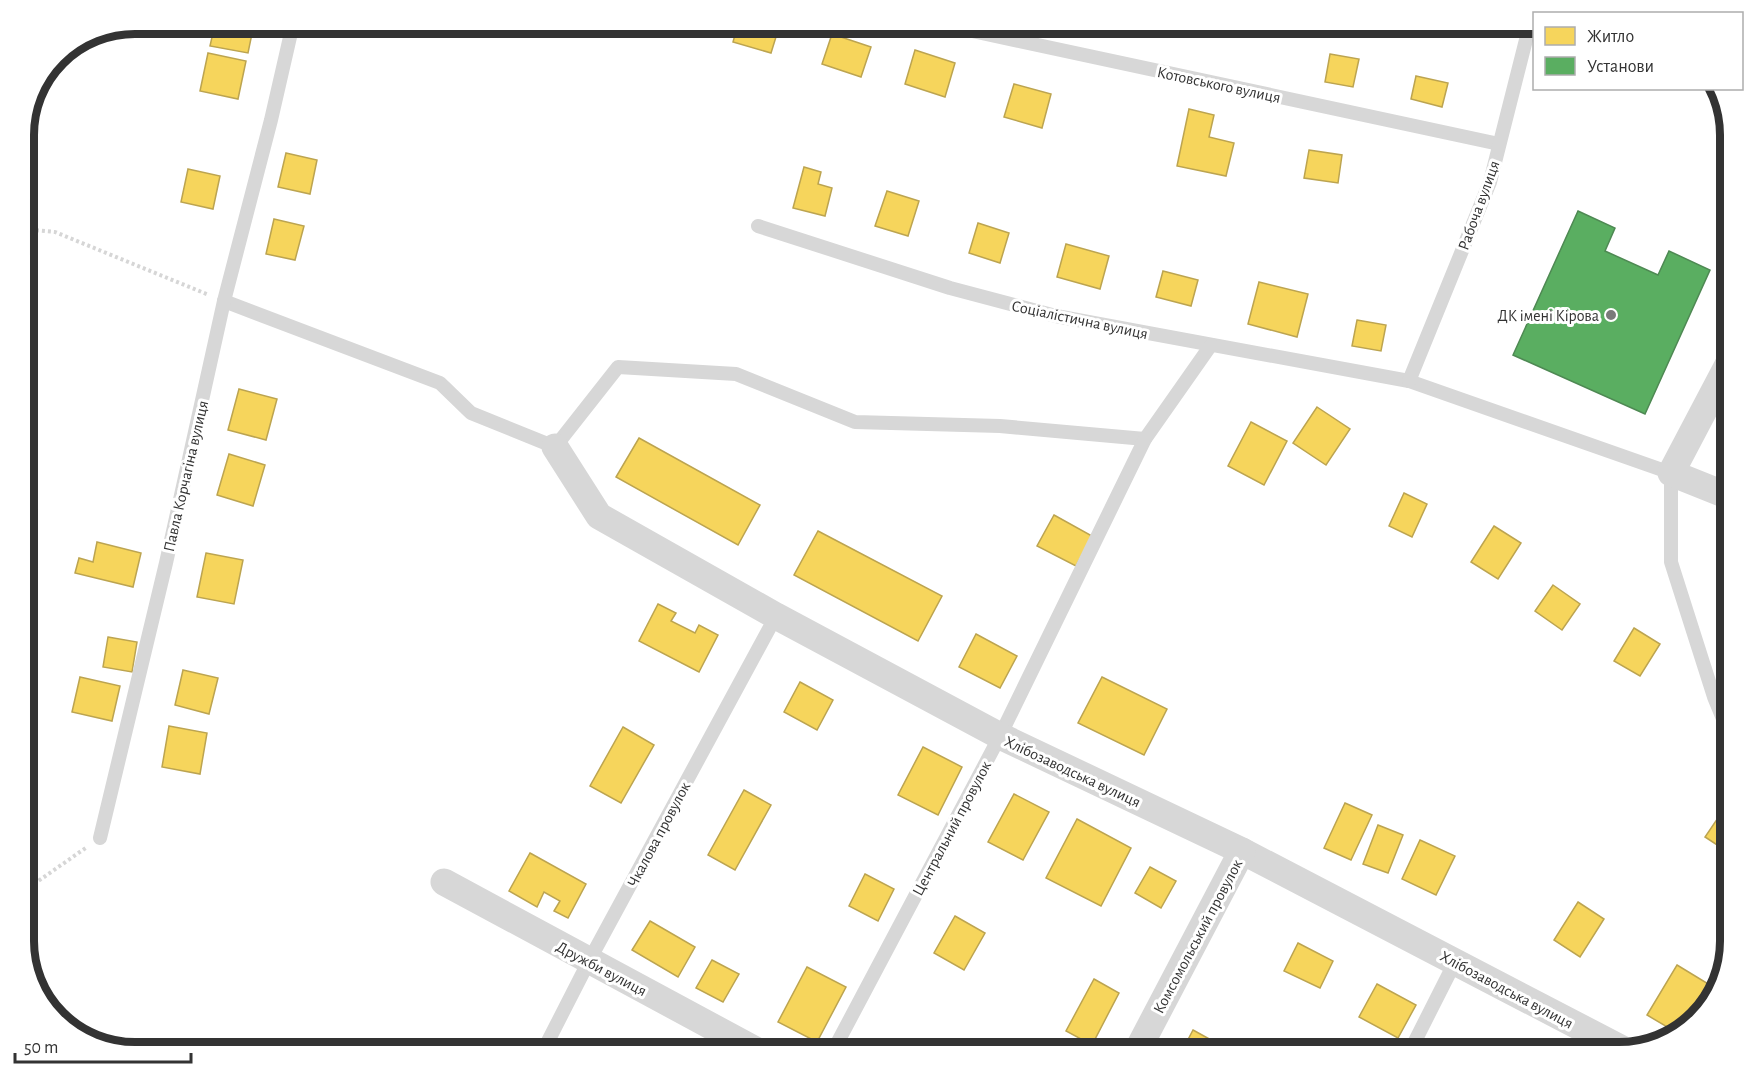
<svg xmlns="http://www.w3.org/2000/svg" width="1755" height="1077" font-family="'Alegreya Sans',sans-serif">
<style>
.homes{fill:#f6d55c;stroke:#bca450;stroke-width:1.5}
.public{fill:#5aae61;stroke:#4e8953;stroke-width:1.5}
.lines{fill:none;stroke-linecap:round;stroke-linejoin:round}
.path{stroke:#d6d6d6;stroke-width:4;stroke-dasharray:3 3;stroke-linecap:butt}
.lane{stroke:#d7d7d7;stroke-width:14}
.street{stroke:#d7d7d7;stroke-width:27}
.poi-dot{fill:#7a7a7a;stroke:#fff;stroke-width:2}
.labels{text-anchor:middle;stroke-width:6;stroke-linejoin:round;paint-order:stroke}
.street-label{font-size:16px;fill:#333;stroke:#fff}
.poi-label{font-size:16px;fill:#333;stroke:#fff;text-anchor:end}
.rim{fill:none;stroke:#333;stroke-width:8}
</style>
<rect width="100%" height="100%" fill="#fff"/>
<g class="homes">
<path d="M215,24H254L248,53L210,46Z"/>
<path d="M655,24H692L690,33Z"/>
<path d="M738,24H780L771,53L733,42Z"/>
<path d="M832,34L871,47L861,77L822,64Z"/>
<path d="M915,50L955,63L945,97L905,84Z"/>
<path d="M208,53L246,61L238,99L200,91Z"/>
<path d="M1330,54L1359,59L1353,87L1325,82Z"/>
<path d="M1416,76L1448,83L1442,107L1411,99Z"/>
<path d="M1014,84L1051,94L1042,128L1004,117Z"/>
<path d="M1189,109L1214,115L1209,137L1234,143L1226,176L1177,166Z"/>
<path d="M1309,150L1342,155L1338,183L1304,178Z"/>
<path d="M286,153L317,160L310,194L278,187Z"/>
<path d="M804,167L821,172L818,184L832,188L825,216L793,208Z"/>
<path d="M188,169L220,176L213,209L181,202Z"/>
<path d="M887,191L919,201L908,236L875,226Z"/>
<path d="M274,219L304,226L295,260L266,254Z"/>
<path d="M978,223L1009,233L1000,263L969,253Z"/>
<path d="M1066,244L1109,256L1100,289L1057,277Z"/>
<path d="M1163,271L1198,280L1191,306L1156,297Z"/>
<path d="M1259,282L1308,294L1297,337L1248,324Z"/>
<path d="M1357,320L1386,325L1381,351L1352,346Z"/>
<path d="M239,389L277,399L266,440L228,430Z"/>
<path d="M1317,407L1350,429L1326,465L1293,443Z"/>
<path d="M1251,422L1287,441L1264,485L1228,466Z"/>
<path d="M639,438L760,505L738,545L616,477Z"/>
<path d="M229,454L265,465L253,506L217,495Z"/>
<path d="M1404,493L1427,504L1412,537L1389,526Z"/>
<path d="M1054,515L1092,536L1076,566L1037,546Z"/>
<path d="M1494,526L1521,543L1498,579L1471,562Z"/>
<path d="M818,531L942,596L918,641L794,575Z"/>
<path d="M97,542L141,553L133,587L75,573L79,558L93,562Z"/>
<path d="M206,553L243,560L234,604L197,597Z"/>
<path d="M1553,585L1580,604L1562,630L1535,611Z"/>
<path d="M658,604L676,613L671,621L695,633L699,625L718,635L699,672L639,641Z"/>
<path d="M1634,628L1660,644L1640,676L1614,661Z"/>
<path d="M976,634L1017,656L1000,688L959,667Z"/>
<path d="M108,637L137,642L132,672L103,667Z"/>
<path d="M183,670L218,678L209,714L175,705Z"/>
<path d="M80,677L120,686L112,721L72,712Z"/>
<path d="M1102,677L1167,709L1144,755L1078,723Z"/>
<path d="M800,682L833,700L817,730L784,712Z"/>
<path d="M169,726L207,733L200,774L162,767Z"/>
<path d="M623,727L654,745L621,803L590,786Z"/>
<path d="M923,747L962,767L938,815L898,795Z"/>
<path d="M744,790L771,805L735,870L708,855Z"/>
<path d="M1014,794L1049,812L1023,860L988,842Z"/>
<path d="M1345,803L1372,815L1351,860L1324,848Z"/>
<path d="M1724,809L1731,814V854L1705,837Z"/>
<path d="M1077,819L1131,848L1101,906L1046,878Z"/>
<path d="M1378,825L1403,835L1388,873L1363,864Z"/>
<path d="M1420,840L1455,856L1436,895L1402,879Z"/>
<path d="M530,853L586,884L568,918L554,911L560,901L544,892L537,907L509,891Z"/>
<path d="M1150,867L1176,881L1161,908L1135,893Z"/>
<path d="M865,874L894,889L878,921L849,906Z"/>
<path d="M1578,902L1604,919L1580,957L1554,940Z"/>
<path d="M955,916L985,933L964,970L934,953Z"/>
<path d="M650,921L695,947L678,977L632,950Z"/>
<path d="M1298,943L1333,961L1320,988L1284,971Z"/>
<path d="M712,960L739,974L723,1002L696,988Z"/>
<path d="M1677,965L1710,985L1679,1034L1647,1015Z"/>
<path d="M807,967L846,987L817,1042L778,1022Z"/>
<path d="M1094,979L1119,993L1092,1045L1066,1031Z"/>
<path d="M1377,984L1416,1005L1398,1038L1359,1017Z"/>
<path d="M1193,1030L1224,1047L1221,1053H1181Z"/>
<path d="M677,1041L697,1053H669Z"/>
<path d="M883,1043L902,1053H878Z"/>
</g>
<path class="public" d="M1578,211L1615,228L1605,251L1658,275L1669,251L1710,270L1645,414L1513,355Z"/>
<g class="lines">
<g class="path">
<path d="M24,229L55,232L209,295"/>
<path d="M24,891L87,847"/>
</g>
<g class="lane">
<path d="M940,24L1499,144"/>
<path d="M758,226L950,288L1056,316L1409,381L1671,473V562L1714,697L1731,738"/>
<path d="M224,301L440,383L471,413L555,447L618,367L736,374L855,422L1000,426L1145,439"/>
<path d="M1409,381L1490,182L1530,24"/>
<path d="M100,838L166,563L224,301L271,120L293,24"/>
<path d="M542,1053L589,961L776,616"/>
<path d="M832,1053L1000,736L1145,439L1211,345"/>
<path d="M1409,1053L1455,962"/>
</g>
<g class="street">
<path d="M1731,359L1671,473L1731,497"/>
<path d="M555,447L599,516L776,616L1000,736L1242,851L1626,1051"/>
<path d="M444,882L761,1053"/>
<path d="M1136,1053L1242,851"/>
</g>
</g>
<circle class="poi-dot" cx="1611" cy="315" r="6"/>
<g class="labels">
<g class="street-label">
<text transform="translate(1219 84) rotate(12)" y="6">Котовського вулиця</text>
<text transform="translate(1478 205) rotate(-70)" y="6">Рабоча вулиця</text>
<text transform="translate(1080 319) rotate(12)" y="6">Соціалістична вулиця</text>
<text transform="translate(185 476) rotate(-77)" y="6">Павла Корчагіна вулиця</text>
<text transform="translate(1073 771) rotate(25)" y="6">Хлібозаводська вулиця</text>
<text transform="translate(951 828) rotate(-62)" y="6">Центральний провулок</text>
<text transform="translate(658 834) rotate(-62)" y="6">Чкалова провулок</text>
<text transform="translate(1197 936) rotate(-62)" y="6">Комсомольський провулок</text>
<text transform="translate(602 968) rotate(28)" y="6">Дружби вулиця</text>
<text transform="translate(1507 989) rotate(28)" y="6">Хлібозаводська вулиця</text>
</g>
<g class="poi-label">
<text x="1599" y="321">ДК імені Кірова</text>
</g>
</g>
<path d="M0 0H1755V1077H0ZM135 34H1619A101 101 0 0 1 1720 135V941A101 101 0 0 1 1619 1042H135A101 101 0 0 1 34 941V135A101 101 0 0 1 135 34Z" fill="#fff" fill-rule="evenodd"/>
<path class="rim" d="M135 34H1619A101 101 0 0 1 1720 135V941A101 101 0 0 1 1619 1042H135A101 101 0 0 1 34 941V135A101 101 0 0 1 135 34Z"/>
<rect x="1533" y="12" width="210" height="78" fill="#ffffff" stroke="#adadad" stroke-width="1.5"/>
<rect x="1545" y="27" width="30" height="18" fill="#f6d55c" stroke="#adadad" stroke-width="1.5"/>
<text x="1587" y="42" font-size="18" fill="#333333">Житло</text>
<rect x="1545" y="57" width="30" height="18" fill="#5aae61" stroke="#adadad" stroke-width="1.5"/>
<text x="1587" y="72" font-size="18" fill="#333333">Установи</text>
<path d="M15 1053v9h176v-9" fill="none" stroke="#333333" stroke-width="3"/>
<text x="24" y="1053" font-size="18" fill="#333333" stroke="#ffffff" stroke-width="4.5" paint-order="stroke">50 m</text>
</svg>
